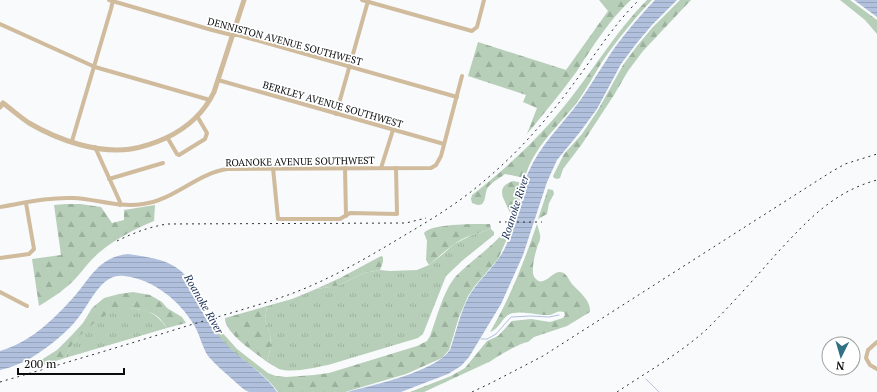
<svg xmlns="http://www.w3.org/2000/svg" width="877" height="392" font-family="'PT Serif',serif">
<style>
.grass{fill:url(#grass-tufts)}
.forest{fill:url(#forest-firs)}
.water{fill:url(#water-rules)}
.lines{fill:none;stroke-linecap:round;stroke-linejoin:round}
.stream{stroke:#b1c1dd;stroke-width:1}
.minor{stroke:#d0bb9d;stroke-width:4}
.tertiary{stroke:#d0bb9d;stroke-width:5}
.rail{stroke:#2e2f30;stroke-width:1;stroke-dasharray:2 4;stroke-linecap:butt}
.labels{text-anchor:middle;stroke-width:3.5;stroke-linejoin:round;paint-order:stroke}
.street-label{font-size:10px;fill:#0b0c0d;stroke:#fff}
.water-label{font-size:11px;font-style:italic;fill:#1a2f55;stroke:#fff}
</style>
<defs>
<pattern id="grass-tufts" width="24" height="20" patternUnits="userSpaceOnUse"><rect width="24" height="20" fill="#b7cfb8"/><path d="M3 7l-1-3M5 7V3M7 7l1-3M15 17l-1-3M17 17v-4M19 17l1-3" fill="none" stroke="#9cb19d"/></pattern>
<pattern id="forest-firs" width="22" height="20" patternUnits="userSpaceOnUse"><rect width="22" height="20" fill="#b7cfb8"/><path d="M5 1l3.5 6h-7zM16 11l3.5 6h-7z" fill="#9cb19d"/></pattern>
<pattern id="water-rules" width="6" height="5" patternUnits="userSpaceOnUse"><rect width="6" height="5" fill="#b1c1dd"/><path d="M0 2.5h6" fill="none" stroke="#97a5bc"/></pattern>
</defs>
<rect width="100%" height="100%" fill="#f8fafc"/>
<g class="grass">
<path d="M491,229L494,232V235L463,260L446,276L423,334L418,338L328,365C313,368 293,373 279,369C275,367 271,364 267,362L271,345L270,333L265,320L267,306L292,299L316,289L337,286L364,273L380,270L390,271L417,270L429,265L443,254L454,244L472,235Z"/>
<path d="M127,308C148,310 154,311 167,328L65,358C71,341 95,318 112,311C116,309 122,309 127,308Z"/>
</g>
<g class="forest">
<path d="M599,0H631C609,20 593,46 577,71C561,93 544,113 527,134L537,108L523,102L526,95L468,76L478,42L566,70L608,11Z"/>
<path d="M647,0H652C634,19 617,40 602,62C594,75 587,88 578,101C559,126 533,147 525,178L505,174C500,178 490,183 487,189C484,196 487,210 472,203L471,199L472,195C508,167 542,135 570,99C596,66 617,30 647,0Z"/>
<path d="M680,0H691L643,51L628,71L614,95L582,144L563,169L560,178L557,179L554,178L553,176L564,154L582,134L598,110L623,65L637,46L652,28Z"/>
<path d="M840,0H850L877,20V34L865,20Z"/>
<path d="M513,181L523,183L513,220H511C512,206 489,189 513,181Z"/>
<path d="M548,189L553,190L554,194L549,203L547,214L538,219Z"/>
<path d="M66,204H80L101,207L112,223L124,220V210L155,205L154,221C135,229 117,238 101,251C91,259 84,269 76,278C66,289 52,298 39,306L32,259L61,255L54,205Z"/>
<path d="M490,224L491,229C479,233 464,236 453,245C445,251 437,258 429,265L426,260L427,241L424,233C432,223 477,224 490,224Z"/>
<path d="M537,224C538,228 541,235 540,239C540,242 537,245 537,248C535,254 530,273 535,278C543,288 551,273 559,272C567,272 568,279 572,284C579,292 591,300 590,312L567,326L534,337L528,342C522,342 496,357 491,361L424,392H410L451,376L465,368L487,341L498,336L512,321L531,319L550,322L563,318L565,315L564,312C557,310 555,314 549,315C538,316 518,309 508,315C501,320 499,329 490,332C510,298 524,262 537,224Z"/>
<path d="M508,227L511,228L510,232L498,259L474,287L468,296L459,317L449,350L442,358L406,374L345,392H278C270,381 262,374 251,366C235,354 218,339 209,321L211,320L237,349L268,373L276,376L286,377L314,375L329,373L417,346L427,341L430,336C437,318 443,291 456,276C473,259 494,246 508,227Z"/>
<path d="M381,256L383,257V262L380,270L364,273L337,286L316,289L342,277Z"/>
<path d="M133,292L150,295L162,302L167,308L182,317L186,323L167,328C164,324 161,319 157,316C151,312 144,310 137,309C116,306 102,316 87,329C78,337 69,347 65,358L37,367L38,362L57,350L70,337L83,323L92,308L104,298L119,294Z"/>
<path d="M267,306L265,320L270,333L271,345L267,362C256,353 225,334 225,318Z"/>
</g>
<g class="water">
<path d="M655,0H677L652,25L636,44L621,64L597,109L580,132L557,160L547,182L523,255L501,304L469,357L461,366L448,374L401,392H347C373,385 435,372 450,350C456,333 460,313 469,296C479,279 496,266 505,248C516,224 517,197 528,173C540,145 561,126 579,102C588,90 595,77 604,64C618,41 636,20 655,0Z"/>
<path d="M854,0H877V17Z"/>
<path d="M128,254C147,257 170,259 184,274C193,283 195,296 200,307C205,318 212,328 220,337C236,358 262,370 277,392C270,392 255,392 249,392C243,390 237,383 232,379C224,372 215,364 208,356C202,347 200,335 194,325C180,301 153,279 124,276C103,273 92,299 81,314C76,321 70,328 63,334C45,350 24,365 0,370V351C29,343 52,321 72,299C90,279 98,257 128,254Z"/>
</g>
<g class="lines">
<g class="stream">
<path d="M481,339H487L496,334L511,317L531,316L549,317L559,315"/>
<path d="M646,379L659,392"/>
</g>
<g class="minor">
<path d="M109,0L212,30L232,35H238L457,97"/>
<path d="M362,0L472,31L477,27L484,0"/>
<path d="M0,24L95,67L210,100"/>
<path d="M218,80L444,144"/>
<path d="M336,114L368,1"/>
<path d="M167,137L177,154L179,155L205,139L207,133L197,116"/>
<path d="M72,141L111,9L113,0"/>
<path d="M95,147L120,202V205"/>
<path d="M273,168L278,219H340L350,213L397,214L396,168"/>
<path d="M345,168L346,216"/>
<path d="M381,168L393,130"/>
<path d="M109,179L163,163"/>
<path d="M0,207C24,203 48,197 73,198C97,199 119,208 143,204C174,200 196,174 227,169L431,168L436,165L441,156L462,76"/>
<path d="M0,258L29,254L34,249L26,203"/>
<path d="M0,292L27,306"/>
<path d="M877,342L868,350L866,358L870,365L877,369"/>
</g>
<path class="tertiary" d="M0,107L3,103C11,109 20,117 29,123C58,140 98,154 131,149C143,147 155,143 166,138C187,128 204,113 214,92L244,0"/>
<g class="rail">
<path d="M499,222H542"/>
<path d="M117,241C133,233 149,227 167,224L406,223L426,218"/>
<path d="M0,382C58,365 116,348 174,330C212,318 251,308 288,295C329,280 367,258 405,235C432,219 460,202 484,181C520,151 550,116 577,79C597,52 615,23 639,0"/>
<path d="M472,392L491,383L543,356L831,172L845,164L877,154"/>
<path d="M617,392C647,372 679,354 706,330C731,305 755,278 778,252C808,220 833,192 877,180"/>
</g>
</g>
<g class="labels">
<g class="street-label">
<text transform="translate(285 41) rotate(15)" y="4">DENNISTON AVENUE SOUTHWEST</text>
<text transform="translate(333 104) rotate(16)" y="4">BERKLEY AVENUE SOUTHWEST</text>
<text transform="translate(300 161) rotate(-1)" y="4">ROANOKE AVENUE SOUTHWEST</text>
</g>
<g class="water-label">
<text transform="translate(515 207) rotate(-72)" y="4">Roanoke River</text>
<text transform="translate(204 304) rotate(60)" y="4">Roanoke River</text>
</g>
</g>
<g transform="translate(841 356) rotate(185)"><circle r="19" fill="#ffffff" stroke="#9d9e9e"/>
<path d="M0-3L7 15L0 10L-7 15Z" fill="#307184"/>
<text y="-6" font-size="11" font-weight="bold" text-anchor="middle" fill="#0b0c0d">N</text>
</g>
<path d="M18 368v6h106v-6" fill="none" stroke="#0b0c0d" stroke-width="2"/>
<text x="24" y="368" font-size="12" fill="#0b0c0d" stroke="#ffffff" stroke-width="3" paint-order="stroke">200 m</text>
</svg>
